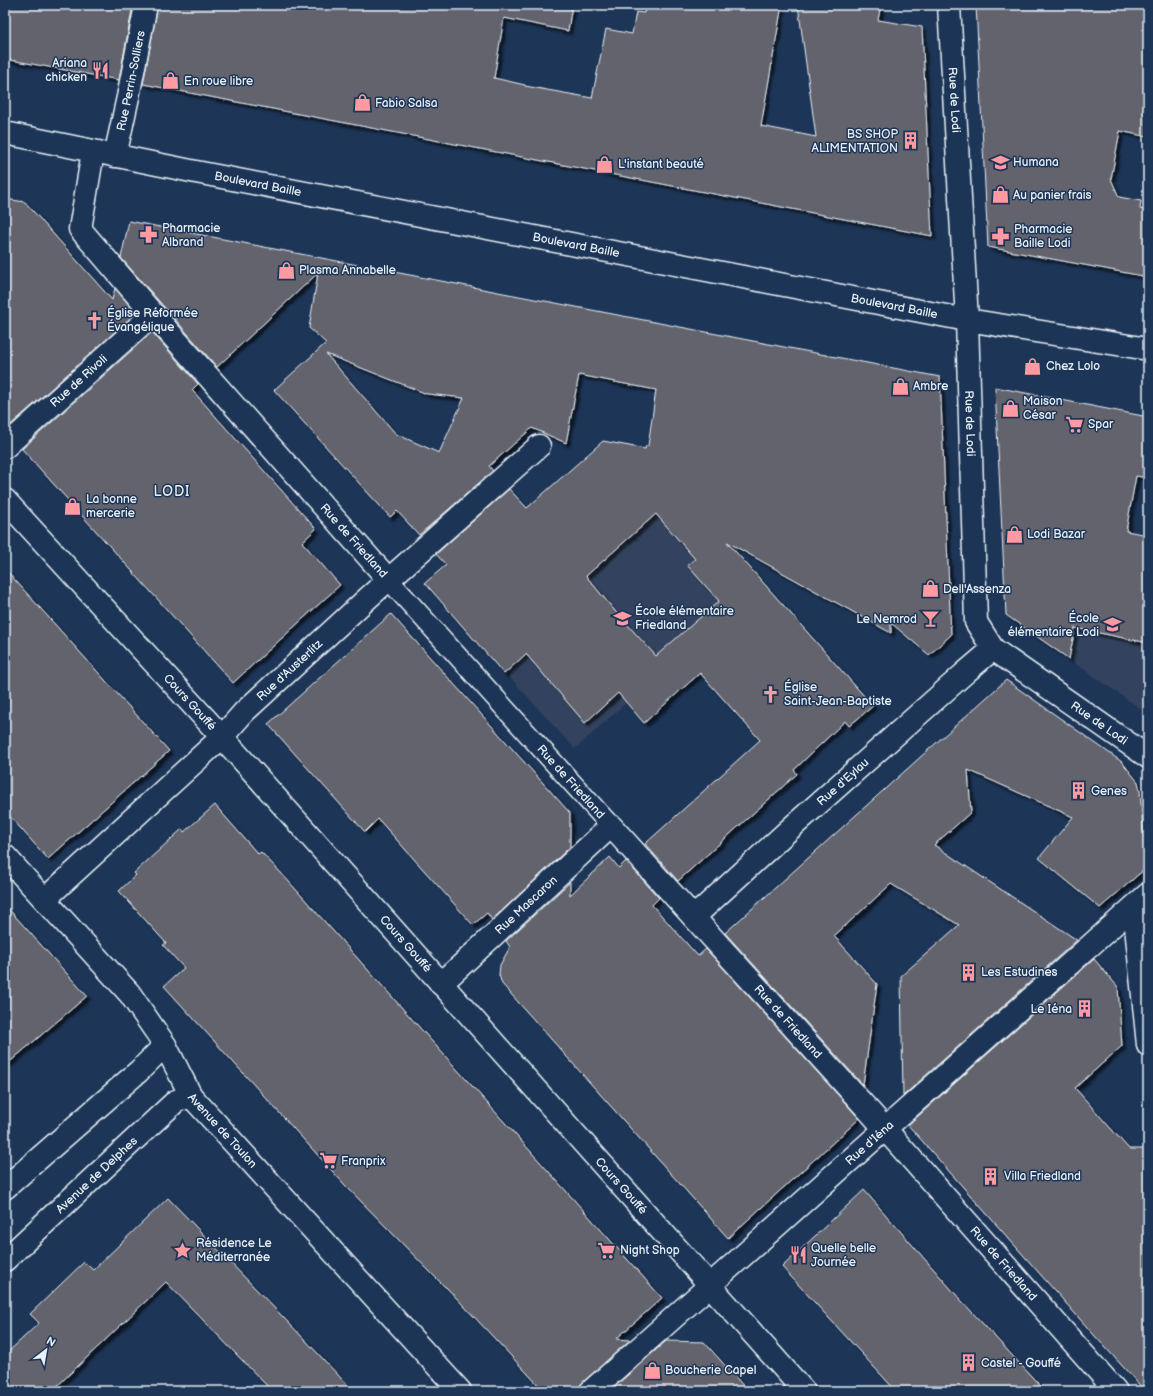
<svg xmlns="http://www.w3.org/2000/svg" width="1153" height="1396" font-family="'Balsamiq Sans',sans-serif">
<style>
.built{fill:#32435e}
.building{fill:#64646e;stroke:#e8f1f8;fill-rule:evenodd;filter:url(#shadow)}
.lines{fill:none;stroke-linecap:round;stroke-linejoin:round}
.pedestrian-casing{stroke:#e8f1f8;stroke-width:22}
.minor-casing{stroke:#e8f1f8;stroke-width:25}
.tertiary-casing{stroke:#e8f1f8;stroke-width:25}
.secondary-casing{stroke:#e8f1f8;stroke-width:25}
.pedestrian{stroke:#1d3557;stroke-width:19}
.minor{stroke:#1d3557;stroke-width:22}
.tertiary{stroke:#1d3557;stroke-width:22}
.secondary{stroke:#1d3557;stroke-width:22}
.labels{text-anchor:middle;stroke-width:3;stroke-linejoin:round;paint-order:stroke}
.poi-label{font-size:12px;fill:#e8f1f8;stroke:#1d3557;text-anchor:start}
.street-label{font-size:12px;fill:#e8f1f8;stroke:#1d3557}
.quarter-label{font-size:14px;letter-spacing:1px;fill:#e8f1f8;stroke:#1d3557}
</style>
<defs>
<filter id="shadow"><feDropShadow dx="3.5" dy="3.5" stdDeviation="1" flood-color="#0009"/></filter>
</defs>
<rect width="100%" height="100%" fill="#1d3557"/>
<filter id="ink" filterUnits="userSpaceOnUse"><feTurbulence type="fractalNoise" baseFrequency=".025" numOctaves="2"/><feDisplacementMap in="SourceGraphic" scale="8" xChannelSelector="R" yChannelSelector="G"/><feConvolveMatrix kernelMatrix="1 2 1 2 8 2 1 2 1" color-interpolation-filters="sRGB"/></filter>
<g filter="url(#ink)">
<g class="built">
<path d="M662,495L757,585L575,749L486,651Z"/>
<path d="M1084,578L1148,592V714L1069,659Z"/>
</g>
<g class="building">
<path d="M5,5H38L63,10V5H133L119,80L5,59Z"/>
<path d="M158,5H572L568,31L504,18L494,78L525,85V86L592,98L606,29L632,34L636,12L644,13L646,5H782L761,126L816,137L798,5H881L878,20L922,27L932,236L143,84Z"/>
<path d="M976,5H1148V137L1120,131L1111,179L1119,197L1141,201L1140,209L1148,211V277L988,247Z"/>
<path d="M5,199L25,202L112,300L115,288L136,313L5,430Z"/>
<path d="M129,221L940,377L951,635L929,655L891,623V633L727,542L873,706L849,726L845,721L794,770L797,774L678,881L645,844L760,740L700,673L644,723L618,693L585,723L526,654L504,674L425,583L446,565L436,554L509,489L527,508L603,441L645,449L646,446H648L656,390L579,375L566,443L532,428L489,466L493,471L419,535L397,511L390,517L274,390L326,343L309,328L318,273L217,367L121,258ZM326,354L427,394L464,398L439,453L396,434ZM656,514L695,559L687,565L719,601L656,656L615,611L586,576Z"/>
<path d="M152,332L198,384L192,390L316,529L302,542L340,585L233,683L22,449Z"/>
<path d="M995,387L1148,417V478L1136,476L1126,531L1148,535V643L1075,628L1069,659L1006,615Z"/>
<path d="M5,569L169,751L48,859L5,811Z"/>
<path d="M391,614L570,813V847L492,920L487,913L473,925L378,819L365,832L268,724Z"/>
<path d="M1006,680L1122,762L1138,782L1140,791L1146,868L1100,908L1039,858L1073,817L968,770L971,812L934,845L1077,940L903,1096L901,976L959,925L891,884L834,936L877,984L863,1085L725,933Z"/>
<path d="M215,805L258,854L261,852L282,874L662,1298L616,1339L630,1340L583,1382L579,1387V1391H544L446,1287H445L437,1279L344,1184L164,986L184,968L163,945L166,943L119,891L136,875L134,873L182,829L184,832Z"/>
<path d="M610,857L619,868L626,861L659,898L652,905L698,956L706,949L858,1117V1120L728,1238L502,984L499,975L500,965L510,947L506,941L570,882V895Z"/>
<path d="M5,905L87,996L5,1066Z"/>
<path d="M1094,959L1118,987L1122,1046L1075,1088L1129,1149H1147L1148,1391H1145L1094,1335L908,1125Z"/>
<path d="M864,1190L959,1298L1045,1391H896L782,1267Z"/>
<path d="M168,1198L309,1344L353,1391H272L166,1282L52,1391H5V1355L39,1323L30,1314L84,1262L93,1270Z"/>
<path d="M666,1341L704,1342L748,1391H610Z"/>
</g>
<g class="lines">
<defs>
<g id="pedestrian">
<path id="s1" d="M388,579L611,826"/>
</g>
<g id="minor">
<path id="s2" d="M93,152L80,229L153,314L388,579"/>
<path id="s3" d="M115,156L128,97L146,5"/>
<path id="s4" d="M5,447L153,314"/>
<path id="s5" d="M5,856L130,994L165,1045L191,1096L460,1391"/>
<path id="s6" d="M45,899L222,737L244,712L369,597L539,446"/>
<path d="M1134,907L1148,1045"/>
<path id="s7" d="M694,917L791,828L966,672L993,649"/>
<path id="s8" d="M441,984L611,826L871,1113L1116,1391"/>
<path d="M5,1188L139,1071L165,1045"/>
<path id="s9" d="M5,1260L176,1101L191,1096"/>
<path id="s10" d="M709,1286L1148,894"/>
</g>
<g id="tertiary">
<path id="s11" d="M949,5L967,320L976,622L993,649L1148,757"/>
</g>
<g id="secondary">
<path id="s12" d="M5,133L196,172L967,320L1148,349"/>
<path id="s13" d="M5,500L222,737L804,1391"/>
<path d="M591,1391L709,1286"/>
</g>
</defs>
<use href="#pedestrian" class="pedestrian-casing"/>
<use href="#minor" class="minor-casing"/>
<use href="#tertiary" class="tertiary-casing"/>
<use href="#secondary" class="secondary-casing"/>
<use href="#pedestrian" class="pedestrian"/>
<use href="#minor" class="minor"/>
<use href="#tertiary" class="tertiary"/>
<use href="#secondary" class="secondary"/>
</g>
</g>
<defs>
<symbol id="restaurant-bare" viewBox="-9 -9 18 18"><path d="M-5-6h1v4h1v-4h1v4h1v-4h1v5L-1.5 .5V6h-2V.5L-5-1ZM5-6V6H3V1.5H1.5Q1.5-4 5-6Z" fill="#ff9aa2" stroke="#1d3557" stroke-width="2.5" paint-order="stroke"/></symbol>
<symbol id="shop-bare" viewBox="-9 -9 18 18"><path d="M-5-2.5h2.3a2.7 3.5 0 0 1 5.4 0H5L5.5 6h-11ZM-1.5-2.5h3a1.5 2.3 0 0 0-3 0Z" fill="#ff9aa2" stroke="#1d3557" stroke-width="2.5" paint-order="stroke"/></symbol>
<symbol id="building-bare" viewBox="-9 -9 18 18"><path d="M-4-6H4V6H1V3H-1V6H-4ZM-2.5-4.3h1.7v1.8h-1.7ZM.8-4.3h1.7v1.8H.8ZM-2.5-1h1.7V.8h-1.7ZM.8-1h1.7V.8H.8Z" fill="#ff9aa2" stroke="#1d3557" stroke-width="2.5" paint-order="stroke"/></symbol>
<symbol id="university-bare" viewBox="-9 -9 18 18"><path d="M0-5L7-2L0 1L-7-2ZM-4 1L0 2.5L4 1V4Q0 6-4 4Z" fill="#ff9aa2" stroke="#1d3557" stroke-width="2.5" paint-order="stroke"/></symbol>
<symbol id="pharmacy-bare" viewBox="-9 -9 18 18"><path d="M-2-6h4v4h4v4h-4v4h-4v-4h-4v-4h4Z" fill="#ff9aa2" stroke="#1d3557" stroke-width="2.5" paint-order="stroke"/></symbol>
<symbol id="church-bare" viewBox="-9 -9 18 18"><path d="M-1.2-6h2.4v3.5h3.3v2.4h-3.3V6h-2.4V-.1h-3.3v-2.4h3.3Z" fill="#ff9aa2" stroke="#1d3557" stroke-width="2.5" paint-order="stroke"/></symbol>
<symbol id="supermarket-bare" viewBox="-9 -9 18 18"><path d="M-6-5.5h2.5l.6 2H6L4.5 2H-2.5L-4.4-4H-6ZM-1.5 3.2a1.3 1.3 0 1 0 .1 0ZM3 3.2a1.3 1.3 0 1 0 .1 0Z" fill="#ff9aa2" stroke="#1d3557" stroke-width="2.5" paint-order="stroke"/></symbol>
<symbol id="school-bare" viewBox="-9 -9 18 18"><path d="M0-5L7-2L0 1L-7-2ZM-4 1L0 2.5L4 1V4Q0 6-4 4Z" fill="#ff9aa2" stroke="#1d3557" stroke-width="2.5" paint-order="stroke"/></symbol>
<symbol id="bar-bare" viewBox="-9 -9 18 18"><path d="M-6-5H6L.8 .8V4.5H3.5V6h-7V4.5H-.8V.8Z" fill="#ff9aa2" stroke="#1d3557" stroke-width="2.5" paint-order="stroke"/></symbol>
<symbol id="sight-bare" viewBox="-9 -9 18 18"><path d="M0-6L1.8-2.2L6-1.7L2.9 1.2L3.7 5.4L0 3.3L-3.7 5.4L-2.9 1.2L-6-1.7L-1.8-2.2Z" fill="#ff9aa2" stroke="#1d3557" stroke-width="2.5" paint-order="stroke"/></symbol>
</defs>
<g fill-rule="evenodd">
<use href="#restaurant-bare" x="88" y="58" width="25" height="25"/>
<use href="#shop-bare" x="158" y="68" width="25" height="25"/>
<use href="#shop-bare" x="350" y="90" width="25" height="25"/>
<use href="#building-bare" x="898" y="128" width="25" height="25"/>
<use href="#university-bare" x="988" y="150" width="25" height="25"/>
<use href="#shop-bare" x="592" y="152" width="25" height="25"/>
<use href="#shop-bare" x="988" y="182" width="25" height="25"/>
<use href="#pharmacy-bare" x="136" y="222" width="25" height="25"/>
<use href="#pharmacy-bare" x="988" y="224" width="25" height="25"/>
<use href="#shop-bare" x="274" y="258" width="25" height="25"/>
<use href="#church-bare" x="82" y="308" width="25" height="25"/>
<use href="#shop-bare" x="1020" y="354" width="25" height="25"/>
<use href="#shop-bare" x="888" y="374" width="25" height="25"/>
<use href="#shop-bare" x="998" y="396" width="25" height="25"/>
<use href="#supermarket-bare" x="1062" y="412" width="25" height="25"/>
<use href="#shop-bare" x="60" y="494" width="25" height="25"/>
<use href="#shop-bare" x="1002" y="522" width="25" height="25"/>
<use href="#shop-bare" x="918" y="576" width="25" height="25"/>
<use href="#school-bare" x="610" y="606" width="25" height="25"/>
<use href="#bar-bare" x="918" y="606" width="25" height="25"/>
<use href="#school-bare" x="1100" y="612" width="25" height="25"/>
<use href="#church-bare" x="758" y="682" width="25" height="25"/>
<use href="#building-bare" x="1066" y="778" width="25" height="25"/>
<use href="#building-bare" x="956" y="960" width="25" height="25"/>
<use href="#building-bare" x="1072" y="996" width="25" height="25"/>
<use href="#supermarket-bare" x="316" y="1148" width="25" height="25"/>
<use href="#building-bare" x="978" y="1164" width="25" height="25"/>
<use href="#sight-bare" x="170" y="1238" width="25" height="25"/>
<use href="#supermarket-bare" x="594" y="1238" width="25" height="25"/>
<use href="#restaurant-bare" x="786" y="1242" width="25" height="25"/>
<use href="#building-bare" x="956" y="1350" width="25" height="25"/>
<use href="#shop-bare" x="640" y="1358" width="25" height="25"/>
</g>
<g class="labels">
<g class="poi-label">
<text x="87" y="67" text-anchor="end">Ariana<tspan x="87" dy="14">chicken</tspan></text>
<text x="184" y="85">En roue libre</text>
<text x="375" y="107">Fabio Salsa</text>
<text x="898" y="138" text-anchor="end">BS SHOP<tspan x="898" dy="14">ALIMENTATION</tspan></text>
<text x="1013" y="166">Humana</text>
<text x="618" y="168">L'instant beauté</text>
<text x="1013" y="199">Au panier frais</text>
<text x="162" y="232">Pharmacie<tspan x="162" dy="14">Albrand</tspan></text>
<text x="1014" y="233">Pharmacie<tspan x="1014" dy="14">Baille Lodi</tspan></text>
<text x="299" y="274">Plasma Annabelle</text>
<text x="107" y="317">Église Réformée<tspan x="107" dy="14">Évangélique</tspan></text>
<text x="1046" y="370">Chez Lolo</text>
<text x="913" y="390">Ambre</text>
<text x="1023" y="405">Maison<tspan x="1023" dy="14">César</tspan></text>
<text x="1088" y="428">Spar</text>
<text x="86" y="503">La bonne<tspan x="86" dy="14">mercerie</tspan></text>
<text x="1027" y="538">Lodi Bazar</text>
<text x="943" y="593">Dell'Assenza</text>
<text x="635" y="615">École élémentaire<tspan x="635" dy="14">Friedland</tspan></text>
<text x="1099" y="622" text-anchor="end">École<tspan x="1099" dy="14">élémentaire Lodi</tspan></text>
<text x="917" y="623" text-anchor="end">Le Nemrod</text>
<text x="784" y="691">Église<tspan x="784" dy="14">Saint-Jean-Baptiste</tspan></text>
<text x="1091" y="795">Genes</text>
<text x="981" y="976">Les Estudines</text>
<text x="1072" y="1013" text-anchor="end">Le Iéna</text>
<text x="341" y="1165">Franprix</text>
<text x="1004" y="1180">Villa Friedland</text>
<text x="196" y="1247">Résidence Le<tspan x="196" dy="14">Méditerranée</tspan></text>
<text x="811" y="1252">Quelle belle<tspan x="811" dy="14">Journée</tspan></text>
<text x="620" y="1254">Night Shop</text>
<text x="981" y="1367">Castel - Gouffé</text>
<text x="665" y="1374">Boucherie Capel</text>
</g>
<g class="street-label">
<text dy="4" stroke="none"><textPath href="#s3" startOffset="77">Rue Perrin-Solliers</textPath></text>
<text dy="4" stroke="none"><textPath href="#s11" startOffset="95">Rue de Lodi</textPath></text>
<text dy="4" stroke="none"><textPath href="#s12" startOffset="258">Boulevard Baille</textPath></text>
<text dy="4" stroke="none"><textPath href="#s12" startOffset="582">Boulevard Baille</textPath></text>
<text dy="4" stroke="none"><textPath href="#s12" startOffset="906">Boulevard Baille</textPath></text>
<text dy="4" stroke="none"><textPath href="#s4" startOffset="99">Rue de Rivoli</textPath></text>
<text dy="4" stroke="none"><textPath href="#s11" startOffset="419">Rue de Lodi</textPath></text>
<text dy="4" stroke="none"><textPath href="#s2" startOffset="493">Rue de Friedland</textPath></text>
<text dy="4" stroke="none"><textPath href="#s6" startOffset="335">Rue d'Austerlitz</textPath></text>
<text dy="4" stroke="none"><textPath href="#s13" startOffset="274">Cours Gouffé</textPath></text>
<text dy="4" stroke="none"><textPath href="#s11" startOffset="779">Rue de Lodi</textPath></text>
<text dy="4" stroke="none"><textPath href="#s1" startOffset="273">Rue de Friedland</textPath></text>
<text dy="4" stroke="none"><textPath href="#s7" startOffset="201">Rue d'Eylau</textPath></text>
<text dy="4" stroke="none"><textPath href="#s8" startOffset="116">Rue Mascaron</textPath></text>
<text dy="4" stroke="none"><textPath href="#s13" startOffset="598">Cours Gouffé</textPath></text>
<text dy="4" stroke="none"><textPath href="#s8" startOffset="496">Rue de Friedland</textPath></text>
<text dy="4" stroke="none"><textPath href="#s5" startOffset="352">Avenue de Toulon</textPath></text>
<text dy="4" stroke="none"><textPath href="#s10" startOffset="215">Rue d'Iéna</textPath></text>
<text dy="4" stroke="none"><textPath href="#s9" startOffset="125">Avenue de Delphes</textPath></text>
<text dy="4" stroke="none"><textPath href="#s13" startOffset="922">Cours Gouffé</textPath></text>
<text dy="4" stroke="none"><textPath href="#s8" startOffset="820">Rue de Friedland</textPath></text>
</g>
<g class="quarter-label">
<text x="172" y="496">LODI</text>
</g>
</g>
<rect width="1153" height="1396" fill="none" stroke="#1d3557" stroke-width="20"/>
<rect x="10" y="10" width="1133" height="1376" fill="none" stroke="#e8f1f8" stroke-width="1.5" filter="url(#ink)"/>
<g transform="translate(46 1350) rotate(31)" stroke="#1d3557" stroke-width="3" paint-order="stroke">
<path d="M0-3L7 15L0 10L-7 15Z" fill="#e8f1f8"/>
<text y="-6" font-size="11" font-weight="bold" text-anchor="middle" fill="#e8f1f8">N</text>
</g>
</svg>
